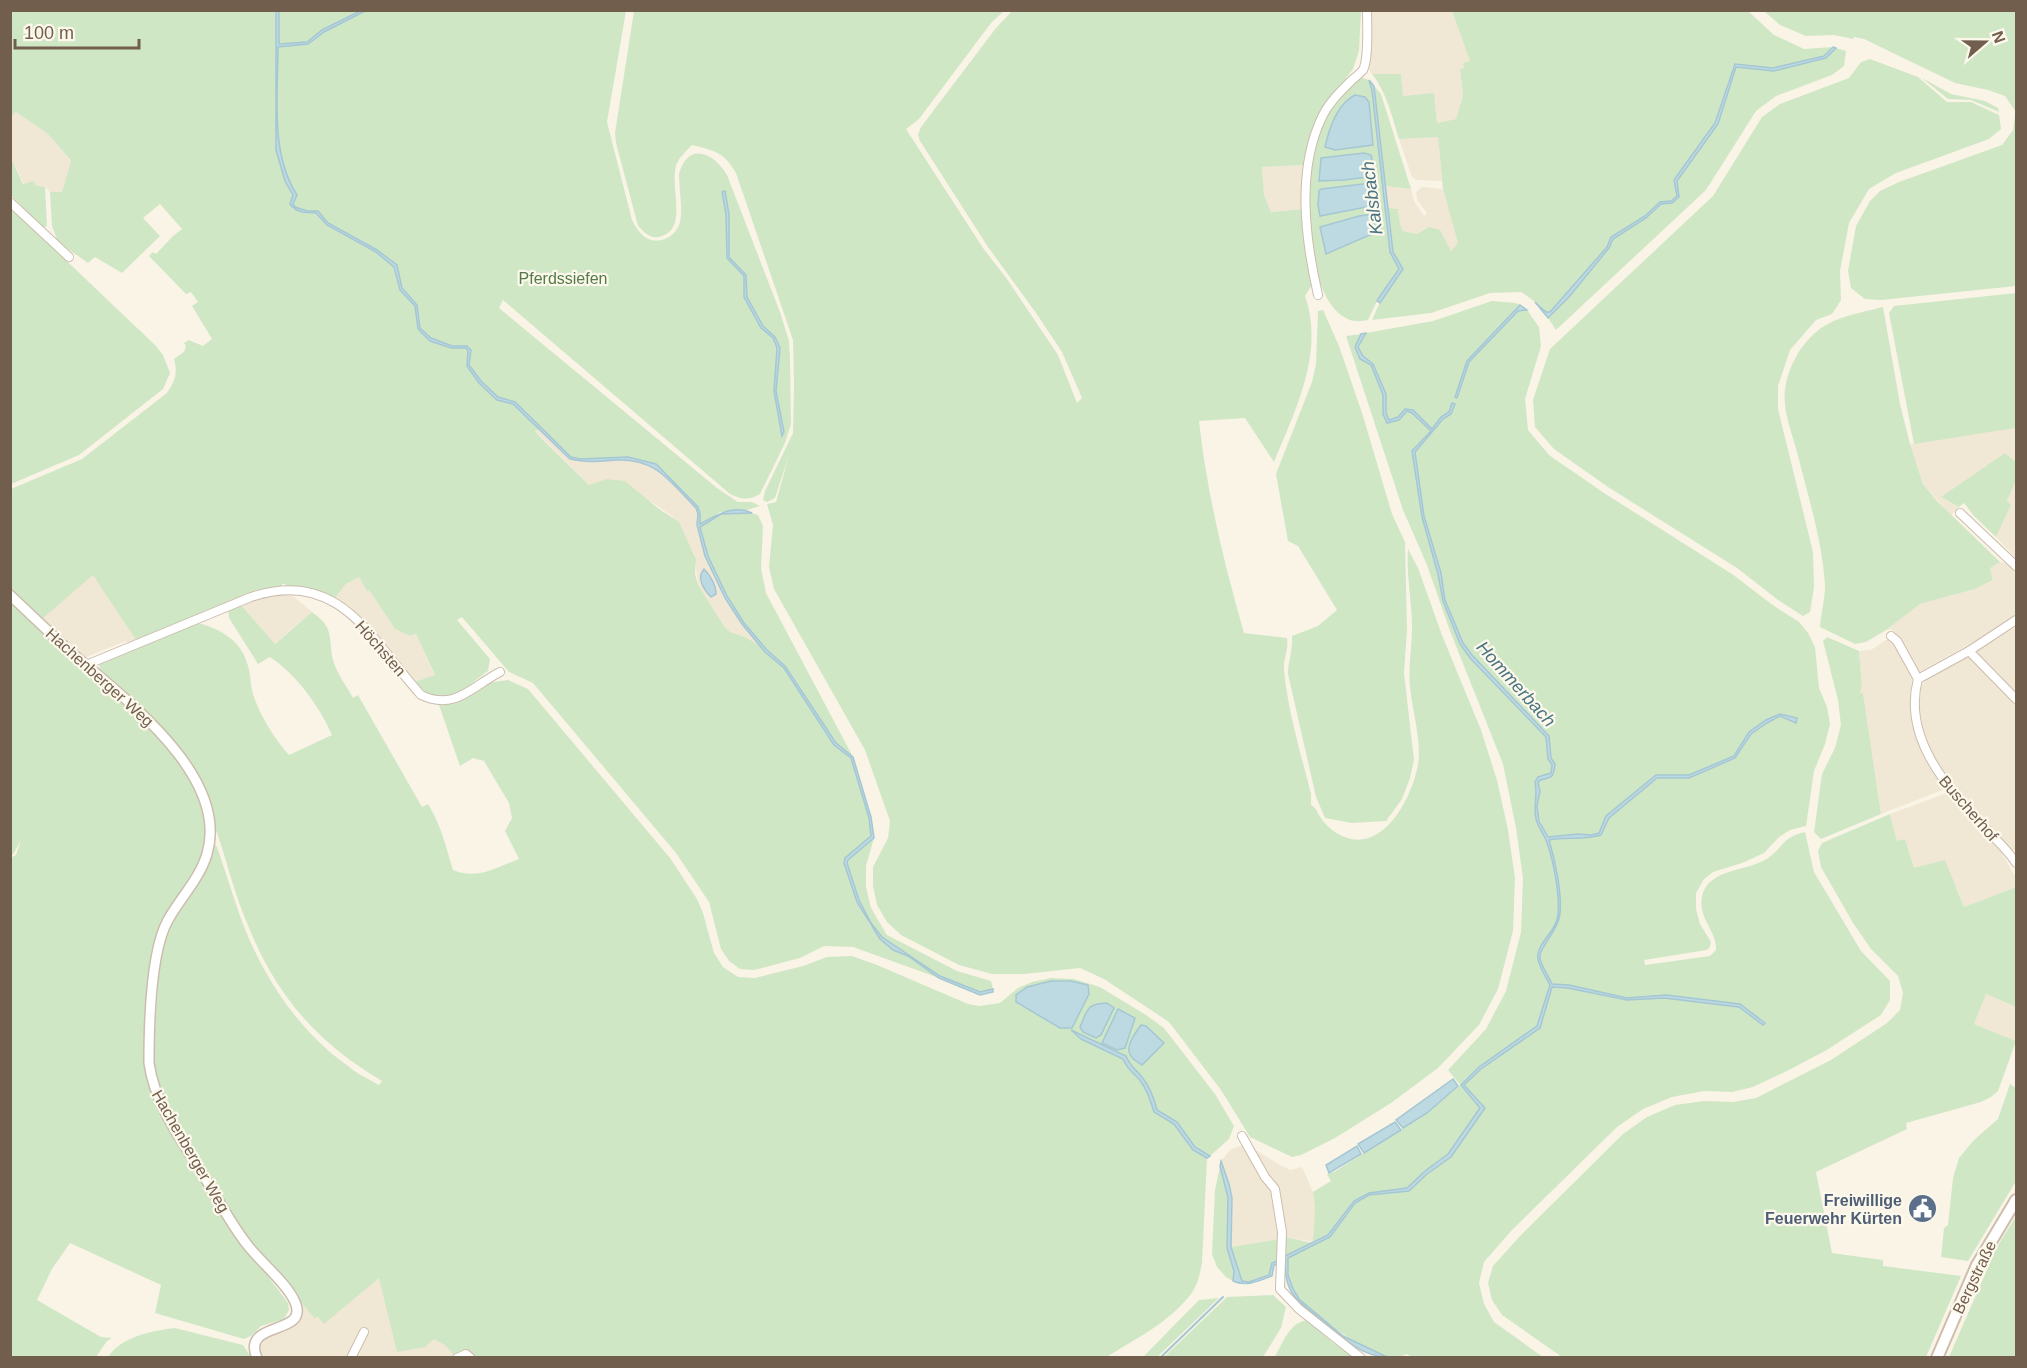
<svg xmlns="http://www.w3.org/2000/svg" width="2027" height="1368" font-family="Arial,sans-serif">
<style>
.residential{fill:#f1e7d5}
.green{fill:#d0e7c6;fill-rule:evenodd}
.water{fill:#bdd9e2;stroke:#a4c7d3;stroke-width:1.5}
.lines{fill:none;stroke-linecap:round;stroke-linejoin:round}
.stream{stroke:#a4c7d3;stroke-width:2}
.minor-casing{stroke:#cbbdae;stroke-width:10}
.tertiary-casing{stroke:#cbbdae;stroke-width:12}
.secondary-casing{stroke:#cebeab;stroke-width:14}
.minor{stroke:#fff;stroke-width:8}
.tertiary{stroke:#fff;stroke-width:9}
.secondary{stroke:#fff;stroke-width:10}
.labels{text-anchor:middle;stroke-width:4.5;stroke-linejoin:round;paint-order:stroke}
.park-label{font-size:16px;fill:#547b49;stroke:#fdf8ec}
.street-label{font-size:16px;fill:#715e4d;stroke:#fdf8ec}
.service-label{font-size:16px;font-weight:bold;fill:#4e5e75;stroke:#fdf8ec;text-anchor:end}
.water-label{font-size:18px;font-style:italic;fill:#497483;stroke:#fdf8ec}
</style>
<rect width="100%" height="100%" fill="#faf4e6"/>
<g class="residential">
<path d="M1370,11H1452L1470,61L1464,68L1460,69L1463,95L1456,119L1437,123L1403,96L1401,74H1372L1369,70Z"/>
<path d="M16,112L48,134L71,162L62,193L50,192L45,187L35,185L24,184L11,158L10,116Z"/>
<path d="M1438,136L1442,181L1416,180L1412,177L1399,139Z"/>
<path d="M1305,165L1303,209L1271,212L1264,195L1262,167Z"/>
<path d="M1385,186L1411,189L1414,201L1424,216L1427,213L1417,200L1416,192L1422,187L1443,189L1459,243L1451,251L1429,227L1417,234L1403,231L1400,224L1398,209L1388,208Z"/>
<path d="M2016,428V462L2006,453L1942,498L1959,507L1951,515L1923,484L1910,444Z"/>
<path d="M539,429L570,459L579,462L628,459L655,466L696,508L698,514L697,525L705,556L725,598L742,624L759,645L745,637L730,632L724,626L698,585L694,553L672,516L647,499L606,479L589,485L535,431Z"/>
<path d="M2016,481V558L1996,537L2011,505L2007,502Z"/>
<path d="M2000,562L2007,564L2016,573V615L1997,629L1919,672L1895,632L1891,629L1886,630L1920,604L1975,589L1993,580L1990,567Z"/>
<path d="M93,574L136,640L128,643L126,641L86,657L42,618Z"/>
<path d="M359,577L367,591L369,590L395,629L410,636L416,634L435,676L415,682L397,661L378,635L362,618L335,598L346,584Z"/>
<path d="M274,595L293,596L312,612L274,644L241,605L259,597Z"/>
<path d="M2016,627V694L1979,656L1977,651Z"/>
<path d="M1886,640H1891L1912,677L1910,702L1917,739L1927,763L1945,789L1881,814L1863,694H1860L1862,685L1859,651L1871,650Z"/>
<path d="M1965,656L1970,658L2016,705V850H2011L1956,790L1935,760L1923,729L1919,706L1921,687L1928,678Z"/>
<path d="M1947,793L2000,850L2016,878V887L1964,907L1956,886L1914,868L1905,839L1897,842L1890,814Z"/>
<path d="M1986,994L2016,1007V1041L1974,1024Z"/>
<path d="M1247,1144L1262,1181L1273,1190L1279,1239L1231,1247L1232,1198L1229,1184L1221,1161L1231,1149Z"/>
<path d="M1254,1149L1278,1164L1290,1170L1302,1167L1313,1192L1315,1207L1313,1242L1286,1237L1277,1188L1264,1174Z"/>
<path d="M380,1277L397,1352L434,1339L446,1346L453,1355L452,1358L262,1357L260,1347L265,1338L270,1335L285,1332L297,1323L302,1310L300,1300L316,1319Z"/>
</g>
<g class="green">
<path d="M10,11H276V150L285,181L294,195L290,204L293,209L307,213H316L327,225L376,252L394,267L400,290L415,306L418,329L430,341L451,348H466L468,351L467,366L497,400L513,404L539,429L535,431L542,439L589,485L606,479L625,481L659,509L679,522L696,559L695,574L698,585L724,626L730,632L745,637L759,645L784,668L834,745L851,758L869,818L871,837L846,858L844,863L869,924L892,950L908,956L939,978L853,947L824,946L800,958L754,970L740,969L729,961L721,949L709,902L676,853L533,683L509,672L462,617L457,620L490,659L488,671C462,690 443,714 415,682L435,675L416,634L410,636L395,629L369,590L367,591L359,577L346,584L335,598L311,590L286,587L285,584H282V587L256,590L136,640L93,575L42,619L11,590V489L82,459L167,393C175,381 178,373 174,359L184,352L186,346L184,343L189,340L203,346L212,339L192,306L198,302L191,292L186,294L149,256L153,252L156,254L173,236L182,229L160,204L143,218L160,236L122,273L95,257L88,263L58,242L52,226L50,192H62L71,161L48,134L16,112L11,116Z"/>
<path d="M279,11H360L322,30L307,42L278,44Z"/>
<path d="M365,11H626L607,122L632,220C639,234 648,245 665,239C672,236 678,230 680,222C683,210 679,188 679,174C688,141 714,153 727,175L780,312L789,341L790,358L791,424L785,443L760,494C749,501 740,499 730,494L503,300L499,308L717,488L738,502H752L760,506L747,510L720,512L700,524L698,507L656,464L628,457L580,459L571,457L515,402L498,397L481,381L469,365L471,350L467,346H452L431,338L420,328L417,305L402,289L397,265L377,250L328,223L318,211C309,211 298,211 293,204L296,195C270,152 279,95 278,47L308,44L324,32ZM724,191L729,214V257L746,275L747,297L763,326L775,337L780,348L776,391L784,432L783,435L774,391L777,348L773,338L761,328L744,297V276L727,258L726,214L722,192Z"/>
<path d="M634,11H1004L991,23L919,119L906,129L983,248L1007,279L1058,355L1077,403L1082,398L1062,352L1036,313L988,247L920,141L918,135L921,127L996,28L1012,11H1361L1359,51L1353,69L1322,110L1311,134L1305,165L1262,167L1264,195L1271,212L1303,209L1304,237L1312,285L1305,296C1325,352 1295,411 1274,462L1245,418L1199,421C1207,493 1224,563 1244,633L1287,638C1289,650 1283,659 1284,670C1288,712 1301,754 1311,794V805C1316,808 1316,810 1319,815C1326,827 1338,836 1351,839C1388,846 1413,794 1418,764C1422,743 1412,709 1410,687C1408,666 1412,647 1412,627C1412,601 1406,575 1408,549L1418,568L1442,635L1481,730L1497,780L1508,830L1515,878L1513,931L1498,989L1479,1025L1438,1068L1391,1103L1335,1138L1301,1155L1292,1157L1250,1137L1221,1090L1169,1022L1104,979L1080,968L1024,974H992L959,965L901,935L887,922L877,905L873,886V867L888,838L890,821L865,750L774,589L769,567L773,525L767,504L776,502L789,455L775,498L767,502L763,500L765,491L793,433L794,384L793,340L736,173C724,152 715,151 692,145C687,150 680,157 677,163C668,185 689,227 662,236C651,240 645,233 638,226L616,143L615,133Z"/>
<path d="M1452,11H1748L1774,35L1804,49L1833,47L1824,56L1773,68L1735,65L1715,123L1674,180L1677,196L1671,201L1660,202L1645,216L1611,237L1607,247L1550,312H1546L1541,306L1521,292L1490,293L1431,313L1372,320L1381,300L1403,269L1393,252L1388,208L1398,209L1400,224L1403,231L1417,234L1429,227L1440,230L1451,251L1458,243L1443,189L1438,137L1399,139C1392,117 1387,93 1372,74H1401L1403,96L1434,93L1437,123L1456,119L1463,95L1460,69L1464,68L1463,63L1470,61Z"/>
<path d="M1764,11H2016V112L2005,96L1988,90L1955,83L1864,39L1854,37L1853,39L1834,35L1806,36L1780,25Z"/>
<path d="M1836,48L1846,51L1844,66L1832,75L1776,96L1756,111L1706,190L1556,330L1548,318L1569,297L1609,248L1613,239L1646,218L1661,204L1672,203L1679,197L1677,181L1718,124L1736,67L1774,71L1826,58Z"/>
<path d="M1870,59L1918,77L1947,102H1971L1999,115L2001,129L1989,139L1896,173L1869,189L1849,223L1840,271L1841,300L1832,314L1816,320L1790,350L1778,386V409L1813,552L1814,587L1810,612L1803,616L1778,600L1737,568L1608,487L1554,449L1535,427L1533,400L1550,349L1713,196L1762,117L1780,104L1849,78L1861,62Z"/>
<path d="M1360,77L1369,80L1372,91L1390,252L1399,269L1378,299L1368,320C1363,321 1355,322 1350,320C1302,302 1304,176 1318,136C1325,112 1342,94 1360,77ZM1368,153L1376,176L1344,180H1319L1322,158ZM1374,184L1377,205L1320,216L1321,189ZM1359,216L1379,231L1327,254L1320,227Z"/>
<path d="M1922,78L1951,94L1985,101L1998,108L1999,112L1971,100L1948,99Z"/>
<path d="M1374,86L1381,94L1411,189L1385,186Z"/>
<path d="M2015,114L2016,286L1881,300L1865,299L1851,288L1848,271L1856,226L1870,201L1880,191L1899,182L2002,145L2013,130Z"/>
<path d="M10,156L23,184L34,181L35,185L45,187L47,226L43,228L11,195Z"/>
<path d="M11,208L156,346L163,355L170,373L163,389L79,455L11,484Z"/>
<path d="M2016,293V428L1914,444L1889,313L1894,306Z"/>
<path d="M1492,301L1516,303L1520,305L1467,361L1457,398L1469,362L1518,311L1527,310L1539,327L1541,346L1525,399L1528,430L1549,455L1604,493L1732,574L1774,606L1799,622L1808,633L1815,647L1819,688L1827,707L1830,724L1825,744L1814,771L1806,826L1790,830L1779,837L1764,853L1742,863L1713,872L1704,879L1696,893V909L1700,924L1711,942L1710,947L1707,950L1644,960L1645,965L1710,956L1716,950C1717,931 1698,919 1702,897C1707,868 1748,872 1768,858C1785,846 1781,838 1805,832L1814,872L1861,951L1890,981V1000L1881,1015L1825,1051L1785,1072L1753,1087L1732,1092L1704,1091L1672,1097L1643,1109L1617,1127L1512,1230L1484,1262L1479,1283L1484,1304L1494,1322L1543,1357L1414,1358L1407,1354C1400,1357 1392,1359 1384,1357C1362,1349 1304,1310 1293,1290C1288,1280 1288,1270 1288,1258L1330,1237L1355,1203L1369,1195L1409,1191L1427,1174L1451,1157L1485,1108L1464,1085L1480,1069L1539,1028L1551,987L1568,988L1627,1000L1664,998L1739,1007L1763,1025L1739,1004L1666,995L1627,998L1569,985L1552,984C1549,977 1542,967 1540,959C1538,948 1559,930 1560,913C1562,890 1555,861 1549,839C1564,838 1589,839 1601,835L1609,818L1657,778H1689L1735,758L1751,734L1767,723L1780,716L1796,723L1780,714L1749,732L1734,756L1689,775H1656L1607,816L1599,833L1591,836L1578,834L1548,837C1542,826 1536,816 1538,803C1539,795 1540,791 1538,783L1540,780L1550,779L1555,765L1551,758L1549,736L1472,655L1463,643L1445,600L1441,573L1424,516L1415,452L1443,419L1451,414L1449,412L1441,417L1432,429L1413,410L1405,409L1398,417L1389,420L1386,413V394L1373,364L1363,356L1358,347L1366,333L1433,321Z"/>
<path d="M1883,307L1900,404L1910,444L1923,484L1937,501L2000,562L1990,568L1993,580L1975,589L1920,604L1886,630L1866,642L1855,644L1820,627C1821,613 1825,599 1825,586C1823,545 1809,499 1799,460C1794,437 1782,413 1785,389C1788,368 1799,347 1815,333C1832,317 1860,313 1883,307Z"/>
<path d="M1323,310L1339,346L1363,416L1392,514L1405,542L1407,630L1404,673L1414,760L1410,778L1402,799L1386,821L1352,823L1325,818L1316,797L1288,674C1288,661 1293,650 1292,636L1318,626L1337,610L1298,546L1288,541L1276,474L1312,382L1316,364L1318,311Z"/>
<path d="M1361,334L1355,347L1360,359L1371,365L1384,395L1383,414L1387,423L1399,420L1406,411L1412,412L1431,431L1412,452L1422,517L1438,574L1443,601L1460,644L1470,658L1546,737L1548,759L1552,765L1551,774L1538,778L1535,782C1538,795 1533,806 1536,819C1538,827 1543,833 1546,840C1553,858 1560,894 1558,914C1557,931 1535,945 1538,959C1539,967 1546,977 1550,985L1537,1026L1479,1067L1461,1085L1480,1108L1448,1154L1425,1171L1407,1188L1369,1193L1354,1201L1328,1235L1313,1242L1315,1207L1313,1192L1331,1181L1327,1174L1334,1172L1427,1113L1460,1085L1448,1070L1486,1029L1506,991L1521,932L1523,878L1516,828L1503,764L1450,631L1427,565L1403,510L1346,336Z"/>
<path d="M2005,453L2016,462V481L2007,501L2011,505L1996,537L1974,516L1964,503L1959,507L1941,497Z"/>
<path d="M752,513L758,515L763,526L761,568L766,593L853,757L836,743L785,666L767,650L744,623L727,596L708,556L700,527L721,514Z"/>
<path d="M10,602L162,740C178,762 204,797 206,825C208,863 180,889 163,919C147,949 149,985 147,1018C146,1033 143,1049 145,1064C146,1079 150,1091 155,1104L226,1220L288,1303L289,1310L284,1319L261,1326L251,1336L244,1339L155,1313L161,1285L70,1243L52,1269L37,1300L101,1337L112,1338L107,1341L96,1357H11L10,858L16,855L21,840L14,853L11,856Z"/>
<path d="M241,605L275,644L312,612C337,629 327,641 334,663C338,675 347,687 353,698L358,695L422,807L428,804C441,825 446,847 453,870C478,880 495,868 519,859L505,831L512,818L509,803L484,761L473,758L460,766L439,705L457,703L487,683L508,680L528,689L670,858L697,899L703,913L714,953L723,967L738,977L755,978L803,966L827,957L852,956L877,965L968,1004L979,1006L1000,1003L1018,988L1032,982L1051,978L1074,979L1100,987L1146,1015L1164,1028L1215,1094L1234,1126L1229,1139L1210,1156L1195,1147L1177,1122L1157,1110C1153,1097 1149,1085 1140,1075C1134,1068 1130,1066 1126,1056L1071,1031L1081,1039L1123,1059C1127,1069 1132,1072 1139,1079C1147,1089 1150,1100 1154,1112L1174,1124L1193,1150L1207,1158L1202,1263C1200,1273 1198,1285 1191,1294C1169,1323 1135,1339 1105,1358H474L471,1353L462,1350L453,1355L446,1346L434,1339L425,1347L397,1352L379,1278L324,1324L318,1317L315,1319L246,1235L163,1100L156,1081L153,1061L160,957L163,939L171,922L195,890L213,843L217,847C225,870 232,893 240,916C261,974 297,1030 348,1066C357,1074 369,1079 379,1085L382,1081C316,1042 275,994 247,923C234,893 226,858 215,827L214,812L203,788L185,756L169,734L99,671L100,663L198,623C221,629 242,641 248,666C251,676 250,685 253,694C260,716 274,738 289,755L332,735C319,706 297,675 270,657L258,664L229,618L228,610ZM1071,981L1088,985V994L1072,1028H1060L1016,1002V995L1030,986ZM1118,1010L1135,1018L1125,1048Z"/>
<path d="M1827,637L1859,651L1862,685L1860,694L1863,693L1881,814L1821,839L1814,832L1822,774L1835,748L1841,725L1838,700L1823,641Z"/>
<path d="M1890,814L1897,841L1905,839L1914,868L1945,860L1964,907L2016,887V1007L1986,994L1974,1024L2016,1041L1998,1091L1991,1097L1981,1102L1906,1123L1907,1129L1816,1172L1832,1253L1883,1260V1266L1961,1276L1926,1357H1562L1502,1315L1492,1300L1488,1283L1493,1266L1520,1236L1623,1134L1647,1117L1675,1105L1704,1101L1733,1102L1756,1098L1831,1060L1887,1023L1900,1010L1903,993L1898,976L1871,949L1853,923L1821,867L1818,851L1822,843Z"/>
<path d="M874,838L866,866V887L871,908L887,935L957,971L991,981L993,989L980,992L940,976L882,937L871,923L859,900L847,863L848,860Z"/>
<path d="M2010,1084L2016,1088V1181L1968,1261L1941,1257L1944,1228L1948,1225L1953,1178L1959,1158L1974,1140L1998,1119Z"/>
<path d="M1220,1166L1228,1198L1227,1248L1234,1271L1233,1281L1226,1277L1217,1267L1212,1254L1215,1190Z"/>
<path d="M2016,1216V1357H1949L1997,1247Z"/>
<path d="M1286,1237L1312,1243L1285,1256Z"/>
<path d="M1279,1239L1277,1261L1272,1263L1269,1274L1249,1282L1242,1281L1231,1247Z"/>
<path d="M1273,1295L1286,1307L1281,1328L1263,1357H1164L1227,1297Z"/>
<path d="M1219,1298L1157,1357H1143L1199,1300Z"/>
<path d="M1307,1320L1333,1343L1354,1357L1274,1358C1283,1343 1289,1323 1307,1320Z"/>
<path d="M175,1328L243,1345L251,1357H108C122,1336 152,1331 175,1328Z"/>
</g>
<g class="water">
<path d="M276,11H279V44L307,42L322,30L360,11H365L324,32L308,44L278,47C278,96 270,153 297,195L293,204L295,207L307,211H318L328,223L377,250L397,265L402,288L417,305L420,328L431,338L452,346H467L471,350L469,365L481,381L498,397L515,402L571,457L580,459L628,457L656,464L698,507L700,514V524C716,515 734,504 752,513L721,514L700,527L708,556L727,596L744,623L767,650L785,666L836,743L853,757L871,817L874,838L848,860L847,863L859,900L871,923L882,937L940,976L980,992L993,989V992L980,995L939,978L908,956L893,950L880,939L857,902L844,863L845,858L871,836L869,818L851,758L834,745L784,668L765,652L742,624L725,598L705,556L697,525L698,514L696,508C670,482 657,458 616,460C601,461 585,463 570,459L513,404L497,400L479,383L467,366L468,351L466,348H451L430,341L418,329L415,306L400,290L394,267L376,252L327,225L316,213C307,213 296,213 290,204L293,195L285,181L276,150Z"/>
<path d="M1833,47L1836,48L1826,58L1774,71L1736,67L1718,124L1677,181L1679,197L1672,203L1661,204L1646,218L1613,239L1609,248L1569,297L1548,318L1535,302L1546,312H1550L1607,247L1611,237L1645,216L1660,202L1671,201L1677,196L1674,180L1715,123L1735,64L1773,68L1824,56Z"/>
<path d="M1369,80L1374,86L1393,252L1403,269L1380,303L1377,301L1378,299L1399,269L1390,252L1372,91Z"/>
<path d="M1355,95L1365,97L1369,102L1373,145L1335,150L1325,147C1329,129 1337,104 1355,95Z"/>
<path d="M1364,153L1371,155L1376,176L1344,180L1319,181L1321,158Z"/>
<path d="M1371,183L1375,185L1377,205L1320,216L1318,205L1319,191L1321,189Z"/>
<path d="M725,191L729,214V257L746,275L747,297L763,326L775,337L780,348L776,391L784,432L782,436L774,391L777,348L773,338L761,328L744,297V276L727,258L726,214L722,192Z"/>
<path d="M1374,214H1377L1381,221L1379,231L1326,254L1320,227L1359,216Z"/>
<path d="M1520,305L1527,310L1518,311L1469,362L1457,398L1455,397L1467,361Z"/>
<path d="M1366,333L1358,347L1363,356L1373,364L1386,394V413L1389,420L1398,417L1405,409L1413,410L1432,429L1441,417L1449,412L1452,403L1455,404L1451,414L1443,419L1415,452L1424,516L1441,573L1445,600L1463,643L1472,655L1549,736L1551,758L1555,764C1554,777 1552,778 1540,780L1538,783L1540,791L1537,806L1539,821L1548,837L1578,834L1591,835L1599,833L1606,816L1656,775H1689L1734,756L1749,732L1766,720L1780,714L1797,718L1796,723L1780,716L1767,723L1751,734L1735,758L1689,778H1657L1609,818L1601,835C1586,840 1565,837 1549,840C1555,860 1562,892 1560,913C1559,930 1538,948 1540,959C1542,967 1549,977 1552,984L1569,985L1627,998L1666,995L1740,1004L1765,1023L1763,1025L1739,1007L1664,998L1627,1000L1568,988L1552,987L1540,1028L1481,1069L1464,1085L1485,1108L1451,1157L1427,1174L1409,1191L1369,1195L1355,1203L1330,1237L1288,1258V1275L1293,1289L1299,1299L1343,1336L1387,1357C1360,1357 1339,1334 1319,1318C1310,1310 1299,1304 1292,1293C1285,1281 1285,1270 1285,1256L1328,1235L1354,1201L1369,1193L1407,1188L1425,1171L1448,1154L1480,1108L1461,1085L1479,1067L1537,1026L1550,985C1546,977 1539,967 1538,959C1535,945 1557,931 1558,914C1560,894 1553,858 1546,840C1543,833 1538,827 1536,819C1533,806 1538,795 1535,782L1538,777L1551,773L1552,765L1548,759L1546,737L1470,658L1460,644L1443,601L1438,574L1422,517L1412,451L1431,431L1412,413L1407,411L1399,420L1387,423L1383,414V395L1371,365L1360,359L1355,347L1361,334Z"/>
<path d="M704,569C710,575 716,585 716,594L711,597C704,590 696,578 704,569Z"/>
<path d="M1051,981H1071L1088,985L1089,994L1072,1028H1060L1016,1002V995L1027,987Z"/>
<path d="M1107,1003L1114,1008L1101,1035L1096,1038L1083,1032L1080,1027C1088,1009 1086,1004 1107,1003Z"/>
<path d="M1118,1009L1135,1018L1125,1048L1117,1050L1102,1043Z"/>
<path d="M1141,1025L1146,1026L1164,1043L1142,1065C1139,1063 1133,1060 1131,1056C1124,1047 1136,1032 1141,1025Z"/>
<path d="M1071,1030L1126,1056C1131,1068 1135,1068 1142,1077C1150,1087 1154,1098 1157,1110L1177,1122L1195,1147L1210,1156L1207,1158L1193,1150L1174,1124L1154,1112C1150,1100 1147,1089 1139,1079C1132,1072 1127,1069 1123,1059L1081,1039Z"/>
<path d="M1453,1079L1458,1086L1427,1113L1403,1128L1396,1120Z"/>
<path d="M1395,1122L1401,1130L1364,1153L1358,1144Z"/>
<path d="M1357,1146L1361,1154L1329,1173L1326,1165Z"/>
<path d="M1221,1161L1229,1184L1232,1198L1231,1247L1242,1281L1249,1282L1269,1275L1272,1263L1277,1261V1264L1274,1265L1272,1276C1259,1281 1246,1287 1233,1281L1234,1271L1227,1248L1228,1198L1220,1166Z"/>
</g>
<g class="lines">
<path class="stream" d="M1160,1358L1223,1297"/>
<defs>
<g id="minor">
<path d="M10,202L69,257"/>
<path d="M1318,295C1305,238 1296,169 1323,115C1330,101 1342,90 1353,79C1356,77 1360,73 1363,70C1369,59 1367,24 1367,10"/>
<path d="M1960,513L2016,566"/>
<path d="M2016,620L1969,651L2016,699"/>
<path d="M1891,636L1897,641L1918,679C1902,738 1948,789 1986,829C1996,840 2008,850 2016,863"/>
<path d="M86,665L251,597C340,567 372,641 421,695C455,711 471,687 500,672"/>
<path d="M1918,679L1969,651"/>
<path d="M1242,1136L1265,1177L1275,1189L1282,1232L1280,1289L1299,1309L1361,1358"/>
<path d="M351,1358L364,1332"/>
<path d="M457,1358L466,1354L471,1358"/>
</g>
<path id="tertiary" d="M10,595C31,615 52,635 73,654C125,699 230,776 207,854C199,880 180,898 168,920C150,952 149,1026 149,1063C155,1106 183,1142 205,1178C219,1201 232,1226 249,1247C262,1263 286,1283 294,1300C313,1337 240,1319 257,1358"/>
<path id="secondary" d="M1937,1358L1977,1265L2016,1200"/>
</defs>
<use href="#minor" class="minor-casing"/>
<use href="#tertiary" class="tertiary-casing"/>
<use href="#secondary" class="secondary-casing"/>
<use href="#minor" class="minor"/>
<use href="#tertiary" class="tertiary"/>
<use href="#secondary" class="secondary"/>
</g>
<defs>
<symbol id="civic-disc" viewBox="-11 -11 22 22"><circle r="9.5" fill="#5c6f8a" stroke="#fdf8ec"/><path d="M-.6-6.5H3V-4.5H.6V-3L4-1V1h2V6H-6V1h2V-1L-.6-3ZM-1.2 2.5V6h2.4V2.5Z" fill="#fff"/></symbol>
</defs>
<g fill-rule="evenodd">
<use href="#civic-disc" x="1906" y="1192" width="33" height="33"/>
</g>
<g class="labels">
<g class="park-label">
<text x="563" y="284">Pferdssiefen</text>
</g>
<g class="street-label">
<text transform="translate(381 648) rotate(49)" y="6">Höchsten</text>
<text transform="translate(100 677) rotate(42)" y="6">Hachenberger Weg</text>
<text transform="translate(1969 808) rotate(49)" y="6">Buscherhof</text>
<text transform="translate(191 1151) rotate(60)" y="6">Hachenberger Weg</text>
<text transform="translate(1974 1277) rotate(-64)" y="6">Bergstraße</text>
</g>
<g class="service-label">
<text x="1902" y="1206">Freiwillige<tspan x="1902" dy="18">Feuerwehr Kürten</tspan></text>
</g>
<g class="water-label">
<text transform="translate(1372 198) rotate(-97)" y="6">Kalsbach</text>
<text transform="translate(1516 684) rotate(48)" y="6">Hommerbach</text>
</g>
</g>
<rect width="2027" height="1368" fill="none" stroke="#715e4d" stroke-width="24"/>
<g transform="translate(1985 42) rotate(70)" stroke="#fdf8ec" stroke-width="4.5" paint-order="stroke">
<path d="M0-4.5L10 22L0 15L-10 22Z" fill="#715e4d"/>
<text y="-9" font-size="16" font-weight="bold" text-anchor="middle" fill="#715e4d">N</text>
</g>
<path d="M15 39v9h124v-9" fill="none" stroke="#715e4d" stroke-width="3"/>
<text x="24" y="39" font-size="18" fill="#715e4d" stroke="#fdf8ec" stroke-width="4.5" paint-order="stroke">100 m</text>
</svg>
